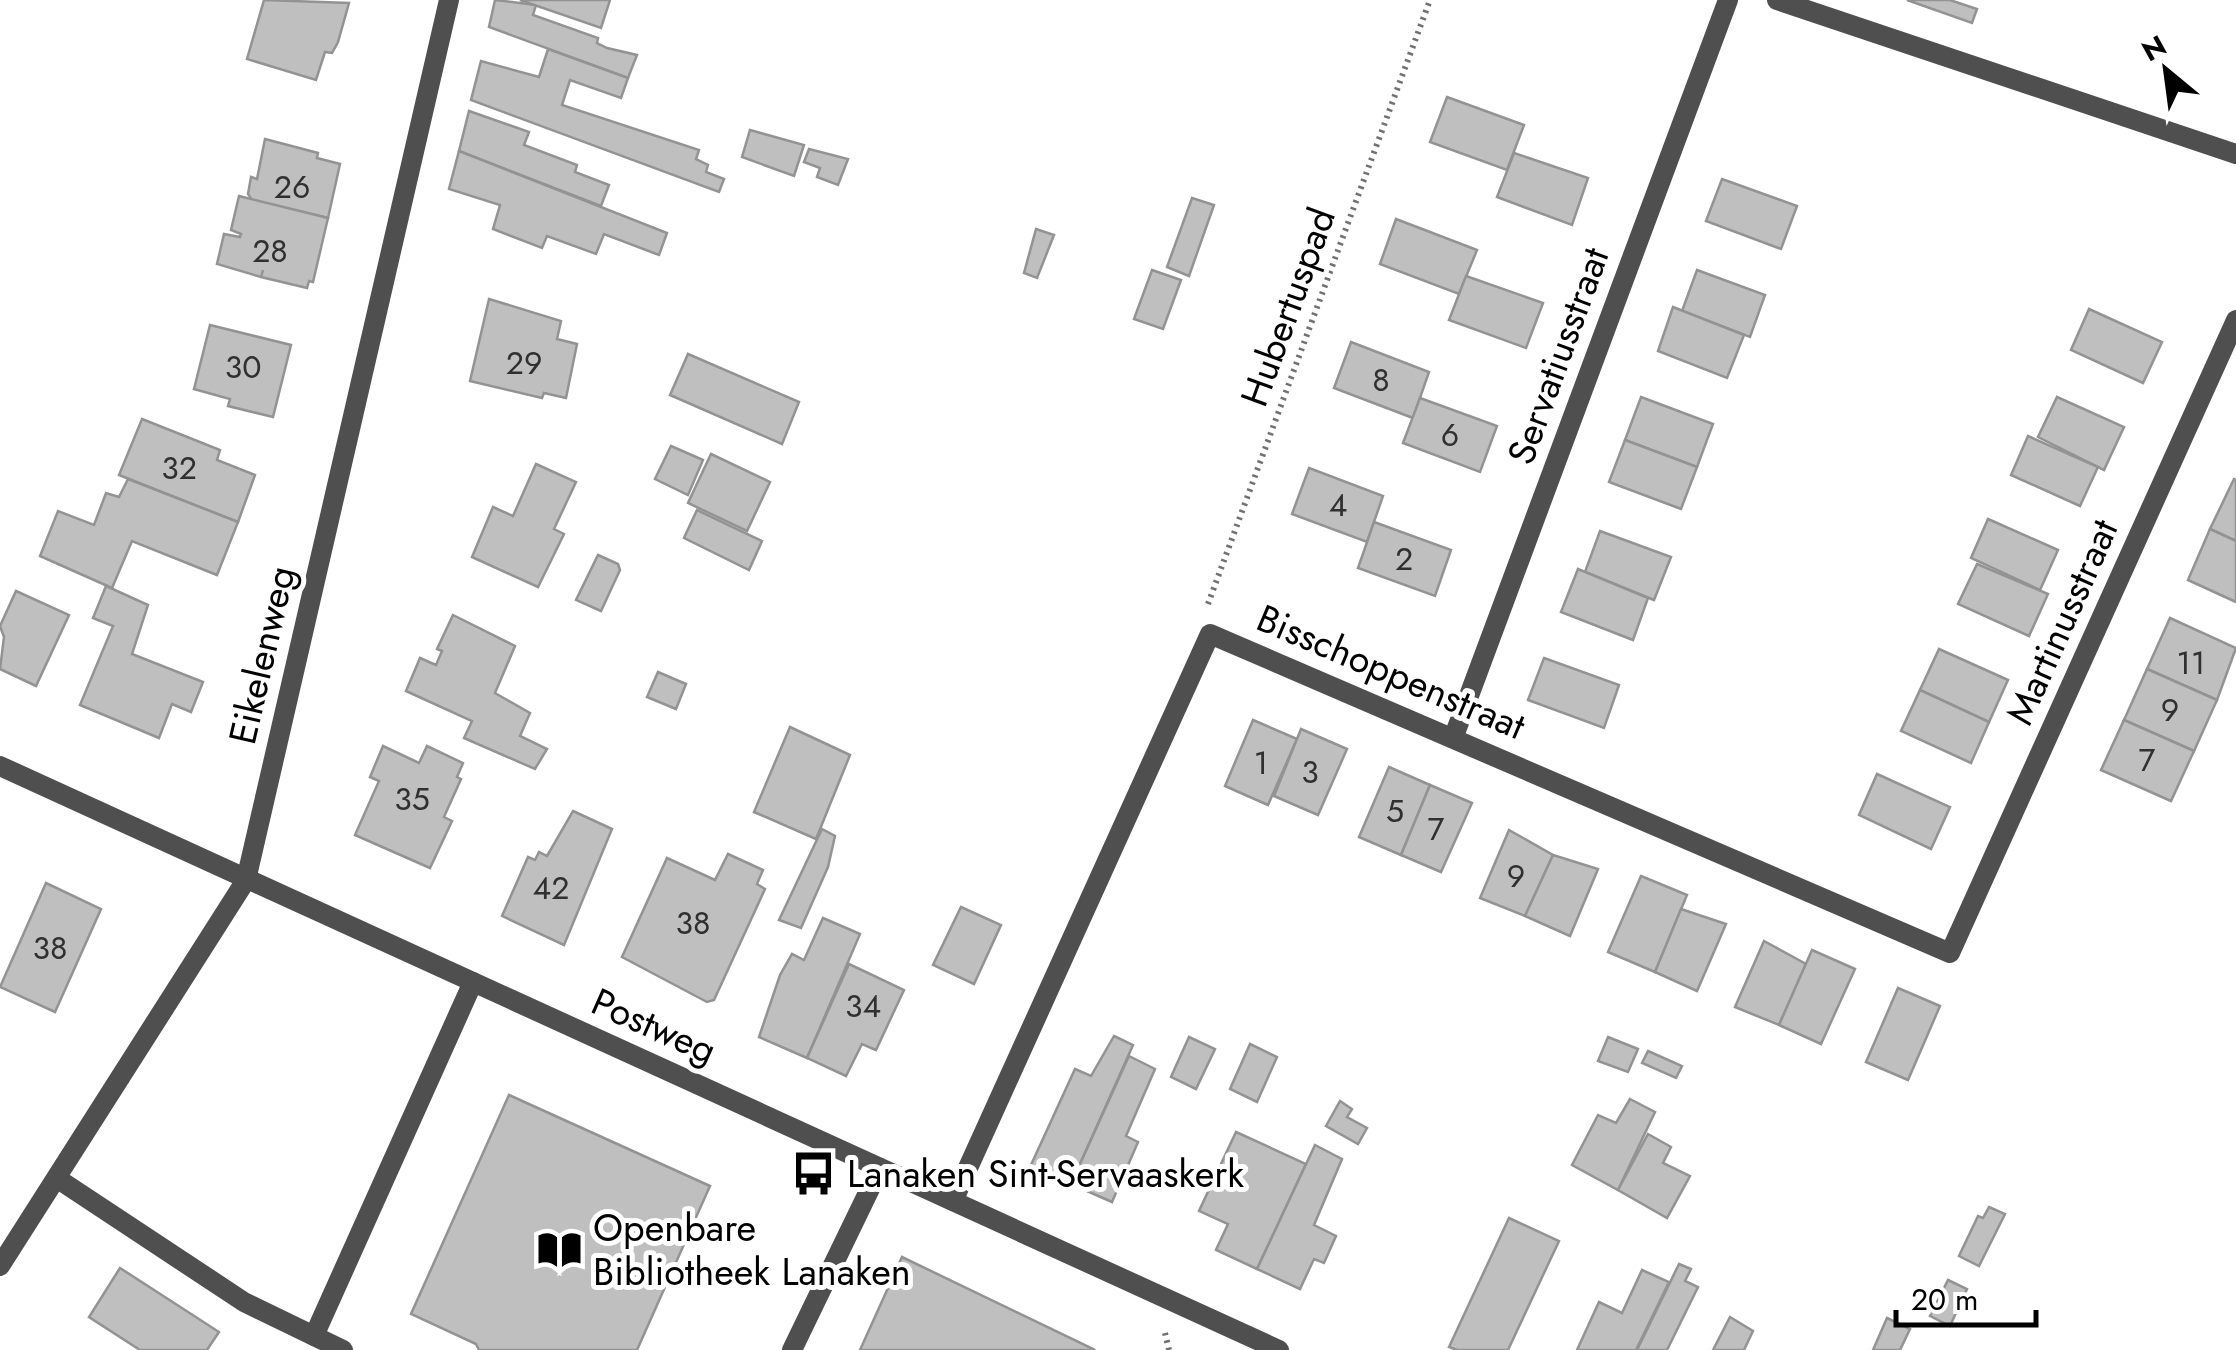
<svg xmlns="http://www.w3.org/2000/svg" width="2236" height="1350" font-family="Jost,sans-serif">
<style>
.building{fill:#bfbfbf;stroke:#939393;stroke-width:2.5}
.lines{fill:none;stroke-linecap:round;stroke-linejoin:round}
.path{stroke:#717171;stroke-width:6;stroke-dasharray:2.5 5;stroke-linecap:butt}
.minor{stroke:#4f4f4f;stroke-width:20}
.labels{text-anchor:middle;stroke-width:10;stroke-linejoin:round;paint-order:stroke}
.number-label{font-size:32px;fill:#303030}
.street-label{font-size:38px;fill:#000;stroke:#fff}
.poi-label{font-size:38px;fill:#000;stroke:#fff;text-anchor:start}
</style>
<rect width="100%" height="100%" fill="#fff"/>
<g class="building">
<path d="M264,0L349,3L338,42L332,53L325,52L316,80L247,59Z"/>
<path d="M495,0L536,5L533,15L598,38L597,43L607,48L637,55L628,78L489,27Z"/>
<path d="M520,0H610L601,28Z"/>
<path d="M1907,0H1950L1977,9L1972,23Z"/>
<path d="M548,49L628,78L621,98L570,80L562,105L699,150L696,159L708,165L706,172L724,179L719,192L471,100L481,61L539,77Z"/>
<path d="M1447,97L1524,125L1507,170L1430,142Z"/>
<path d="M469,111L529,132L524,145L577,165L575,172L609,185L601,206L459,151Z"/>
<path d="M750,130L804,145L794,176L742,157Z"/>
<path d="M265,139L318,153L317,158L340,164L328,218L252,200L248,194L251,177L257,179Z"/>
<path d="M809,149L848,159L838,185L817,177L820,168L804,162Z"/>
<path d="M459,151L667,233L659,255L604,234L596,254L547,236L542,248L493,229L500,205L449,189Z"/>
<path d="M1514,153L1588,178L1572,225L1497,197Z"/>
<path d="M1722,179L1797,206L1781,249L1706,221Z"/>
<path d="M239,196L328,218L313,282L309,281L307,288L261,277L263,270L261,277L217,264L224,234L240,237L241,234L231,230Z"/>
<path d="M1192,198L1214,205L1189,276L1167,267Z"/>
<path d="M1396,219L1477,250L1459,294L1380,264Z"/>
<path d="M1036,229L1054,235L1037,278L1024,273Z"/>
<path d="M1152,270L1181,280L1163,329L1134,319Z"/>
<path d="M1697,270L1765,295L1750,337L1682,311Z"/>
<path d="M1466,276L1543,303L1526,348L1449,320Z"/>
<path d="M489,299L561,321L557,339L577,344L566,398L544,393L542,398L470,381Z"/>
<path d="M1673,307L1744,335L1727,378L1658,351Z"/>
<path d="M2089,309L2162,342L2143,383L2071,350Z"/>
<path d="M210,325L291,345L273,417L228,406L230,399L194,389Z"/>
<path d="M1351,342L1429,372L1413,418L1334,388Z"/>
<path d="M688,354L799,402L782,444L670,395Z"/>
<path d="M1641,397L1713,424L1697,467L1625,440Z"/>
<path d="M2057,397L2124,427L2104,470L2038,437Z"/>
<path d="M1420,398L1497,426L1480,472L1403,443Z"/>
<path d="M142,419L220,450L217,460L255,475L238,522L119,475Z"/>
<path d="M2028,436L2098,467L2080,506L2011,475Z"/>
<path d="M1625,440L1697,467L1681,509L1609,482Z"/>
<path d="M671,446L703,460L688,495L655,479Z"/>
<path d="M711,454L770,482L747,531L688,503Z"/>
<path d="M536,464L576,482L554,529L564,534L538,587L472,557L493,507L513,516Z"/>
<path d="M1309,468L1383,496L1367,542L1292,514Z"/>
<path d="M128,479L238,522L217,575L132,541L112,588L40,556L58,511L94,525L106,493L119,497Z"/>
<path d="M2234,479L2236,480V541L2210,529Z"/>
<path d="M697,510L762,541L749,570L684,538Z"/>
<path d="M1988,519L2058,550L2040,590L1971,558Z"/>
<path d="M1374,522L1451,550L1435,596L1358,568Z"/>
<path d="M2210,529L2236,541V602L2188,580Z"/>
<path d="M1600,531L1671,557L1654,600L1585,572Z"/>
<path d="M598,555L618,564L620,570L601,611L576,600Z"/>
<path d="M1977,564L2048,594L2029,636L1958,604Z"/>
<path d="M1578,569L1648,598L1633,640L1561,612Z"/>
<path d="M106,586L148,605L132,654L203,682L191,712L172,704L159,738L80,705L113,626L93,618Z"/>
<path d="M16,591L69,615L36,686L0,669L4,637L0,626Z"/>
<path d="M453,615L515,646L495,693L530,713L520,736L547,749L535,769L464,738L472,721L406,691L420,658L436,665L442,651L437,649Z"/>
<path d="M2170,618L2236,648L2217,700L2147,669Z"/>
<path d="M1939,649L2008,680L1989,722L1920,690Z"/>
<path d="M1544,658L1619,685L1604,728L1528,700Z"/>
<path d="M2147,669L2217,700L2194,751L2124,720Z"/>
<path d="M658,672L686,684L676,709L647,697Z"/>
<path d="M1920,690L1989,722L1971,763L1901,731Z"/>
<path d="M1253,720L1297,739L1268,805L1225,786Z"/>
<path d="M2124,720L2194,751L2171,801L2101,770Z"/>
<path d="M790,727L850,755L816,839L754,812Z"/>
<path d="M1301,729L1347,749L1318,815L1274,796Z"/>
<path d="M383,746L419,763L427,746L463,763L457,777L461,779L444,817L452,821L430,868L355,835L379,781L370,777Z"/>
<path d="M1389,767L1430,785L1401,855L1359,837Z"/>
<path d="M1877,774L1950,807L1931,849L1859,815Z"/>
<path d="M1430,785L1472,803L1441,872L1401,855Z"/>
<path d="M573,811L612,829L564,945L502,916L528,857L535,860L539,852L547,856Z"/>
<path d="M822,829L835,836L828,867L801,928L779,920Z"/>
<path d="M1509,830L1553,855L1525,916L1480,898Z"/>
<path d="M728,854L763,870L757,884L765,889L714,1000L707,1002L622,957L667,858L715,880Z"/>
<path d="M1553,855L1598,869L1570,936L1525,916Z"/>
<path d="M1641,876L1687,895L1655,972L1608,952Z"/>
<path d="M46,883L101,909L55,1012L0,987Z"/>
<path d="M961,907L1001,925L974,984L933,965Z"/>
<path d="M1681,909L1726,924L1697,991L1655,972Z"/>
<path d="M823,918L860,934L807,1058L759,1037L780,975L792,954L804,960Z"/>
<path d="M1764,941L1806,964L1779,1025L1735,1007Z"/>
<path d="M1812,950L1855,969L1821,1044L1779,1025Z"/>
<path d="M849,964L904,990L876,1050L862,1044L846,1076L807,1058Z"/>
<path d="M1898,988L1940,1006L1908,1080L1866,1062Z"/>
<path d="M1114,1036L1133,1045L1071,1184L1031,1165L1075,1069L1091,1076Z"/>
<path d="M1189,1037L1215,1049L1196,1089L1171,1077Z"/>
<path d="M1608,1037L1638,1049L1628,1072L1598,1061Z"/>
<path d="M1250,1044L1277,1057L1257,1102L1230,1089Z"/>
<path d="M1648,1051L1682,1066L1676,1078L1642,1063Z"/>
<path d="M1129,1056L1155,1069L1126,1136L1138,1142L1112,1202L1071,1184Z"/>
<path d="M509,1095L710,1186L637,1350H479L476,1344L411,1314Z"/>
<path d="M1630,1099L1655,1112L1618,1190L1572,1165L1598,1115L1616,1123Z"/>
<path d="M1340,1101L1352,1109L1347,1117L1367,1128L1358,1144L1326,1126Z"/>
<path d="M1236,1132L1306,1164L1257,1269L1216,1250L1228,1224L1199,1211Z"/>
<path d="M1648,1134L1671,1147L1663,1163L1690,1176L1667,1218L1618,1190Z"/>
<path d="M1315,1145L1342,1159L1314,1225L1336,1236L1324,1263L1314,1259L1300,1289L1257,1269Z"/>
<path d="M1989,1207L2005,1214L1979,1266L1959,1256L1978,1216L1983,1218Z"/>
<path d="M1509,1218L1559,1241L1508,1350H1457L1449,1347Z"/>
<path d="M902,1257L1095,1350H860Z"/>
<path d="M1679,1264L1691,1269L1685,1281L1698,1287L1667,1350H1637Z"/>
<path d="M120,1268L219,1332L207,1350H140L89,1317Z"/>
<path d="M1642,1270L1669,1282L1636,1350H1577L1599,1302L1622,1313Z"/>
<path d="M1948,1280L1967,1289L1950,1326L1930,1316Z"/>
<path d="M1730,1317L1753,1331L1744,1350H1713Z"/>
<path d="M1887,1318L1910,1329L1900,1350H1873Z"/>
</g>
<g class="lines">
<g class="path">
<path d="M1208,604L1430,0"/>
<path d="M1165,1333L1169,1350"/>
</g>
<g class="minor">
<path d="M1777,0L2236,154"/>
<path d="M1454,736L1728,0"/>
<path d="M0,766L1279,1350"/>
<path d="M58,1179L244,1302L343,1350"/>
<path d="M953,1201L1210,634L1950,953L2236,320"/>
<path d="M0,1266L246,880L449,0"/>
<path d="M314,1336L473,982"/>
<path d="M792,1350L880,1168"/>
</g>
</g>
<defs>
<symbol id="bus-bare" viewBox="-9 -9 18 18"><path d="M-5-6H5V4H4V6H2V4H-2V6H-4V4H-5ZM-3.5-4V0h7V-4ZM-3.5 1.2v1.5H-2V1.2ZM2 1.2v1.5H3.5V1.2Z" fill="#000" stroke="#fff" stroke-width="2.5" paint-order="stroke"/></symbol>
<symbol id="library-bare" viewBox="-9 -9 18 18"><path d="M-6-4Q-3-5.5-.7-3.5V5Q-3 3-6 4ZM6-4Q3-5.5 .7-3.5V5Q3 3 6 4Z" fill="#000" stroke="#fff" stroke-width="2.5" paint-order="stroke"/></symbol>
</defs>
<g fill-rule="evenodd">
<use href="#bus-bare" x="782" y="1142" width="63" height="63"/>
<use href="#library-bare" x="528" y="1218" width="63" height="63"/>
</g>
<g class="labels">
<g class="number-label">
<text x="292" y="198">26</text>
<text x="270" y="262">28</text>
<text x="524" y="374">29</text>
<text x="243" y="378">30</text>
<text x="1381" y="391">8</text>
<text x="1450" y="446">6</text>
<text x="179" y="479">32</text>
<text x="1338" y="516">4</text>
<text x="1404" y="570">2</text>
<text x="2191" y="674">11</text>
<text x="2170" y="721">9</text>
<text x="2147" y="771">7</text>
<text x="1261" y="774">1</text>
<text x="1310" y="783">3</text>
<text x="412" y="810">35</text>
<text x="1395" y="822">5</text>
<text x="1436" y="840">7</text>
<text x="1516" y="887">9</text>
<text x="551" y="899">42</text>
<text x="693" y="934">38</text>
<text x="50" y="959">38</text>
<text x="863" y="1017">34</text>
</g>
<g class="street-label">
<text transform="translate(1288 307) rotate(-70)" y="13">Hubertuspad</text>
<text transform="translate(1558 356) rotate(-70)" y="13">Servatiusstraat</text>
<text transform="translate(2062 622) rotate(-66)" y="13">Martinusstraat</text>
<text transform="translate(262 655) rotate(-77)" y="13">Eikelenweg</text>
<text transform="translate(1391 672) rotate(23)" y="13">Bisschoppenstraat</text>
<text transform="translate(654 1026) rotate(24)" y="13">Postweg</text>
</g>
<g class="poi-label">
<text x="847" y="1187">Lanaken Sint-Servaaskerk</text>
<text x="593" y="1241">Openbare<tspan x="593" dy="44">Bibliotheek Lanaken</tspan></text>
</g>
</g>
<g transform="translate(2166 70) rotate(331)" stroke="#ffffff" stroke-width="8" paint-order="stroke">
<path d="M0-8L18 38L0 25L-18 38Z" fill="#000000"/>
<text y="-15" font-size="28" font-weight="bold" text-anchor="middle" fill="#000000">N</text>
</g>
<path d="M1896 1310v15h140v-15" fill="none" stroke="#000000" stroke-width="5"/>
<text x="1911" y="1310" font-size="30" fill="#000000" stroke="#ffffff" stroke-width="8" paint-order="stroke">20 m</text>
</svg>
